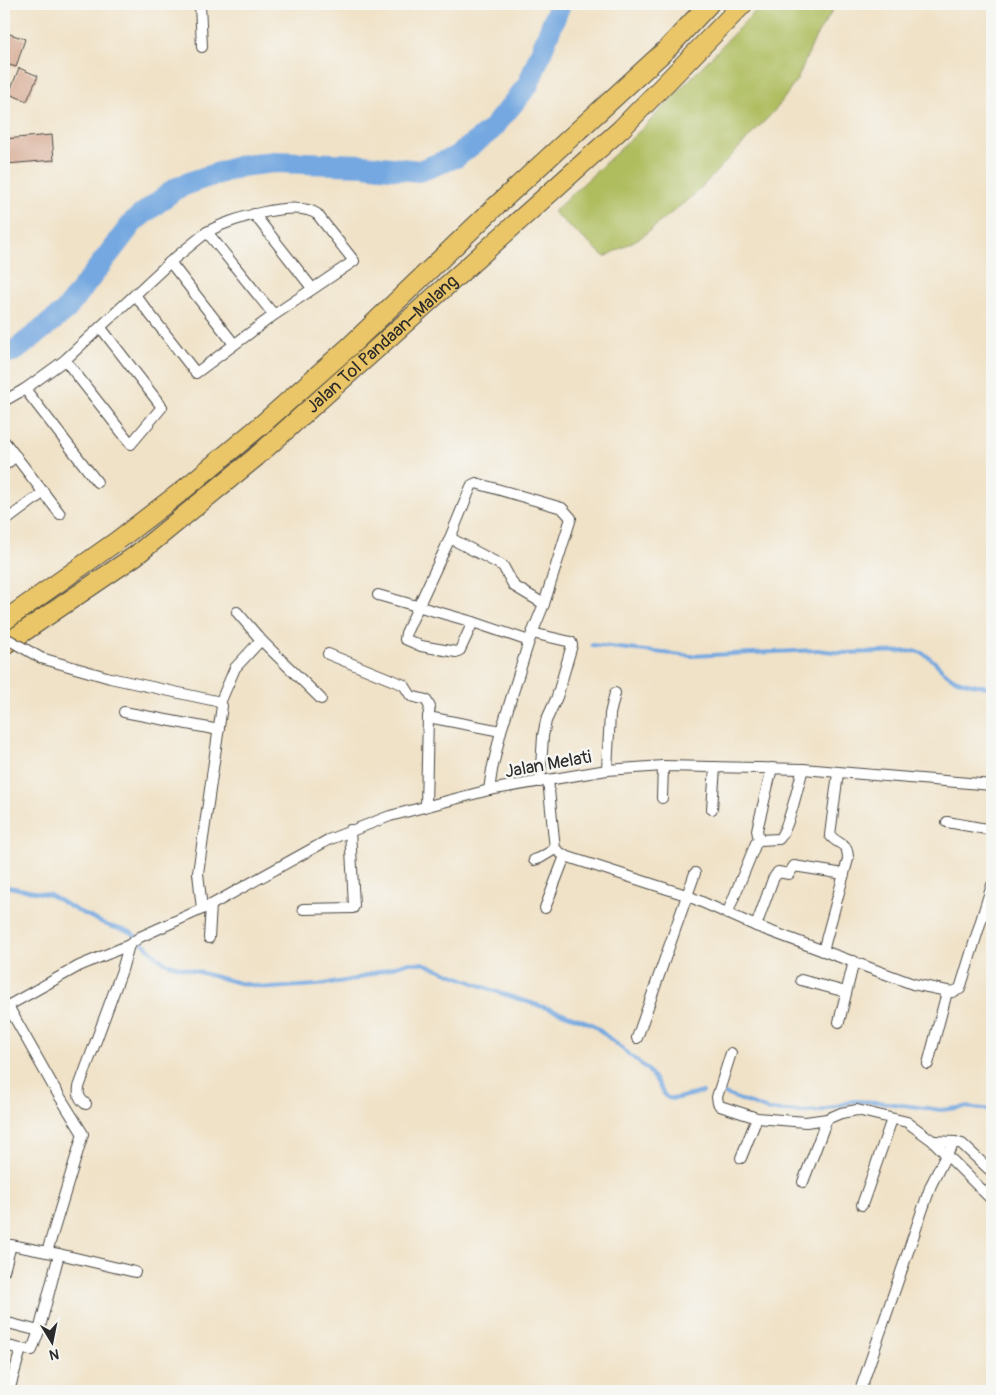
<svg xmlns="http://www.w3.org/2000/svg" width="996" height="1395" font-family="Pangolin,sans-serif">
<style>
.green{fill:#afbd5f;stroke:#6d7445}
.lines{fill:none;stroke-linecap:round;stroke-linejoin:round}
.stream{stroke:#74a8e0;stroke-width:4}
.river{stroke:#74a8e0;stroke-width:22}
.building{fill:#d5a58d}
.street-casing{stroke:#494642;stroke-width:12}
.highway-casing{stroke:#494642;stroke-width:21}
.street{stroke:#fff;stroke-width:10}
.highway{stroke:#eac669;stroke-width:19}
.street-bridge-casing{stroke:#494642;stroke-width:12;stroke-linecap:butt}
.street-bridge{stroke:#fff;stroke-width:10}
.labels{text-anchor:middle;stroke-width:5;stroke-linejoin:round;paint-order:stroke}
.street-label{font-size:18px;fill:#2b2b2b;stroke:#f6f6f2}
</style>
<rect width="100%" height="100%" fill="#f6f6f2"/>
<filter id="ink" filterUnits="userSpaceOnUse"><feTurbulence type="fractalNoise" baseFrequency=".02" numOctaves="2"/><feDisplacementMap in="SourceGraphic" scale="10" xChannelSelector="R" yChannelSelector="G"/><feConvolveMatrix kernelMatrix="1 2 1 2 8 2 1 2 1" color-interpolation-filters="sRGB"/></filter>
<filter id="wash" filterUnits="userSpaceOnUse"><feTurbulence type="fractalNoise" baseFrequency=".0096" numOctaves="4" result="noise"/><feDisplacementMap in="SourceGraphic" scale="20" xChannelSelector="R" yChannelSelector="G"/><feGaussianBlur stdDeviation="1.12" result="paint"/><feColorMatrix in="noise" values="0 0 0 0 0 0 0 0 0 0 0 0 0 0 0 0 0 1.4 0 .05"/><feComposite in="paint" operator="in"/></filter>
<g filter="url(#wash)">
<rect width="100%" height="100%" fill="#f0e2c7"/>
<path class="green" d="M762,4H837L816,36L797,80L777,108L696,193L643,236L605,257L553,212L646,125Z"/>
<g class="lines">
<g class="stream">
<path d="M592,645L691,656L817,650L842,653L915,651C931,653 940,671 953,678C964,684 980,685 992,688"/>
<path d="M4,886L50,895L76,910L109,926L131,932L161,960L169,964L239,983L271,988L317,985L352,980L406,963H422L500,993L562,1013L592,1024L647,1069L657,1082L664,1095L668,1098L674,1099L703,1092"/>
<path d="M725,1094L768,1110L801,1112L820,1111L853,1101L878,1102L941,1110L965,1107L992,1110"/>
</g>
<path class="river" d="M4,353L16,350L65,311L134,221L175,189L194,181L241,166L274,162L363,165L419,171L456,157L491,130L528,85L560,4"/>
</g>
<g id="blocks">
<g class="building">
<path d="M4,32L25,39L16,67L4,63Z"/>
<path d="M19,68L38,76L27,101L9,94Z"/>
<path d="M52,135L54,160L6,164V161H4V139Z"/>
</g>
</g>
</g>
<g filter="url(#ink)">
<use href="#blocks" fill-opacity="0" stroke="#494642" stroke-width="1"/>
<g class="lines">
<defs>
<g id="street">
<path d="M200,4L202,47"/>
<path d="M4,7L5,4"/>
<path d="M254,214L312,288"/>
<path d="M170,262L234,344"/>
<path d="M135,295L196,373L274,315L354,261L317,214C295,199 229,219 207,232L274,315"/>
<path d="M65,360L131,444L162,407L101,328"/>
<path d="M25,389L97,482"/>
<path d="M4,401L25,389L65,360L170,262L207,232"/>
<path d="M4,441L60,514"/>
<path d="M4,466L16,456"/>
<path d="M4,522L44,492"/>
<path d="M450,538L470,489L472,485L476,483L562,508L571,518L544,604L529,641L501,731L492,770L489,790"/>
<path d="M378,595L473,622L529,641"/>
<path d="M237,612L261,640"/>
<path d="M473,622L460,650L456,652L421,646L405,639L406,633L450,538L503,566L514,586L544,604"/>
<path d="M532,633L571,642L572,645L557,697L546,721L543,736L540,782"/>
<path d="M328,654L404,685L411,696L426,700L430,707L428,717L501,731"/>
<path d="M41,658L110,678L216,701L220,703L222,706L198,873L202,909"/>
<path d="M220,703L235,668L261,640L321,699"/>
<path d="M124,712L219,730"/>
<path d="M607,770L610,714L615,693"/>
<path d="M548,780L555,849L565,856L686,895L756,926L913,984L952,992L960,989L992,885"/>
<path d="M662,798L663,766"/>
<path d="M426,806L428,717"/>
<path d="M712,809L715,767"/>
<path d="M947,822L992,830"/>
<path d="M759,840L757,830L772,768"/>
<path d="M534,860L540,858L555,849"/>
<path d="M545,908L565,856"/>
<path d="M303,909L353,908L354,906L350,830"/>
<path d="M727,914L756,843L759,840L779,839C789,829 798,785 803,769"/>
<path d="M756,926L773,879L778,872L789,874L794,866L844,874"/>
<path d="M209,938L211,905"/>
<path d="M823,951L848,859C848,841 838,846 830,835L838,773"/>
<path d="M801,980L846,992"/>
<path d="M4,1008L79,966L129,945L140,937L211,905L328,840L390,816L489,790L607,770L663,766L803,769L992,785"/>
<path d="M839,1022L854,961"/>
<path d="M637,1038L695,873"/>
<path d="M731,1053L717,1097L718,1103L720,1106L757,1118L806,1122L827,1119L841,1113L857,1110L907,1122L933,1141L992,1200"/>
<path d="M928,1064L947,992"/>
<path d="M86,1104C79,1099 78,1095 79,1087L122,970L129,945"/>
<path d="M933,1141L955,1142L962,1144L992,1172"/>
<path d="M741,1158L757,1118"/>
<path d="M803,1182L827,1119"/>
<path d="M862,1205L892,1119"/>
<path d="M59,1254L135,1272"/>
<path d="M4,1271L11,1245L47,1252L83,1134L52,1084L8,1006"/>
<path d="M4,1322L39,1331L59,1254L47,1252"/>
<path d="M4,1345L21,1349"/>
<path d="M9,1391L21,1349L32,1350L39,1331"/>
<path d="M860,1391L931,1185L946,1155L955,1142"/>
</g>
<g id="highway">
<path d="M4,621L117,541L182,491L259,427L349,347L496,206L668,48L709,4"/>
<path id="s1" d="M4,645L135,556L256,457L621,129L743,4"/>
</g>
</defs>
<use href="#street" class="street-casing"/>
<use href="#highway" class="highway-casing"/>
<use href="#street" class="street"/>
<use href="#highway" class="highway"/>
<defs>
<path id="street-bridge" d="M4,637L41,658"/>
</defs>
<use href="#street-bridge" class="street-bridge-casing"/>
<use href="#street-bridge" class="street-bridge"/>
</g>
</g>
<g class="labels">
<g class="street-label">
<text dy="6" stroke="none"><textPath href="#s1" startOffset="484">Jalan Tol Pandaan–Malang</textPath></text>
<text transform="translate(548 764) rotate(-10)" y="6">Jalan Melati</text>
</g>
</g>
<rect width="996" height="1395" fill="none" stroke="#f6f6f2" stroke-width="20"/>
<g transform="translate(52 1342) rotate(170)" stroke="#f6f6f2" stroke-width="4" paint-order="stroke">
<path d="M0-4L9 19L0 12L-9 19Z" fill="#2b2b2b"/>
<text y="-8" font-size="14" font-weight="bold" text-anchor="middle" fill="#2b2b2b">N</text>
</g>
</svg>
